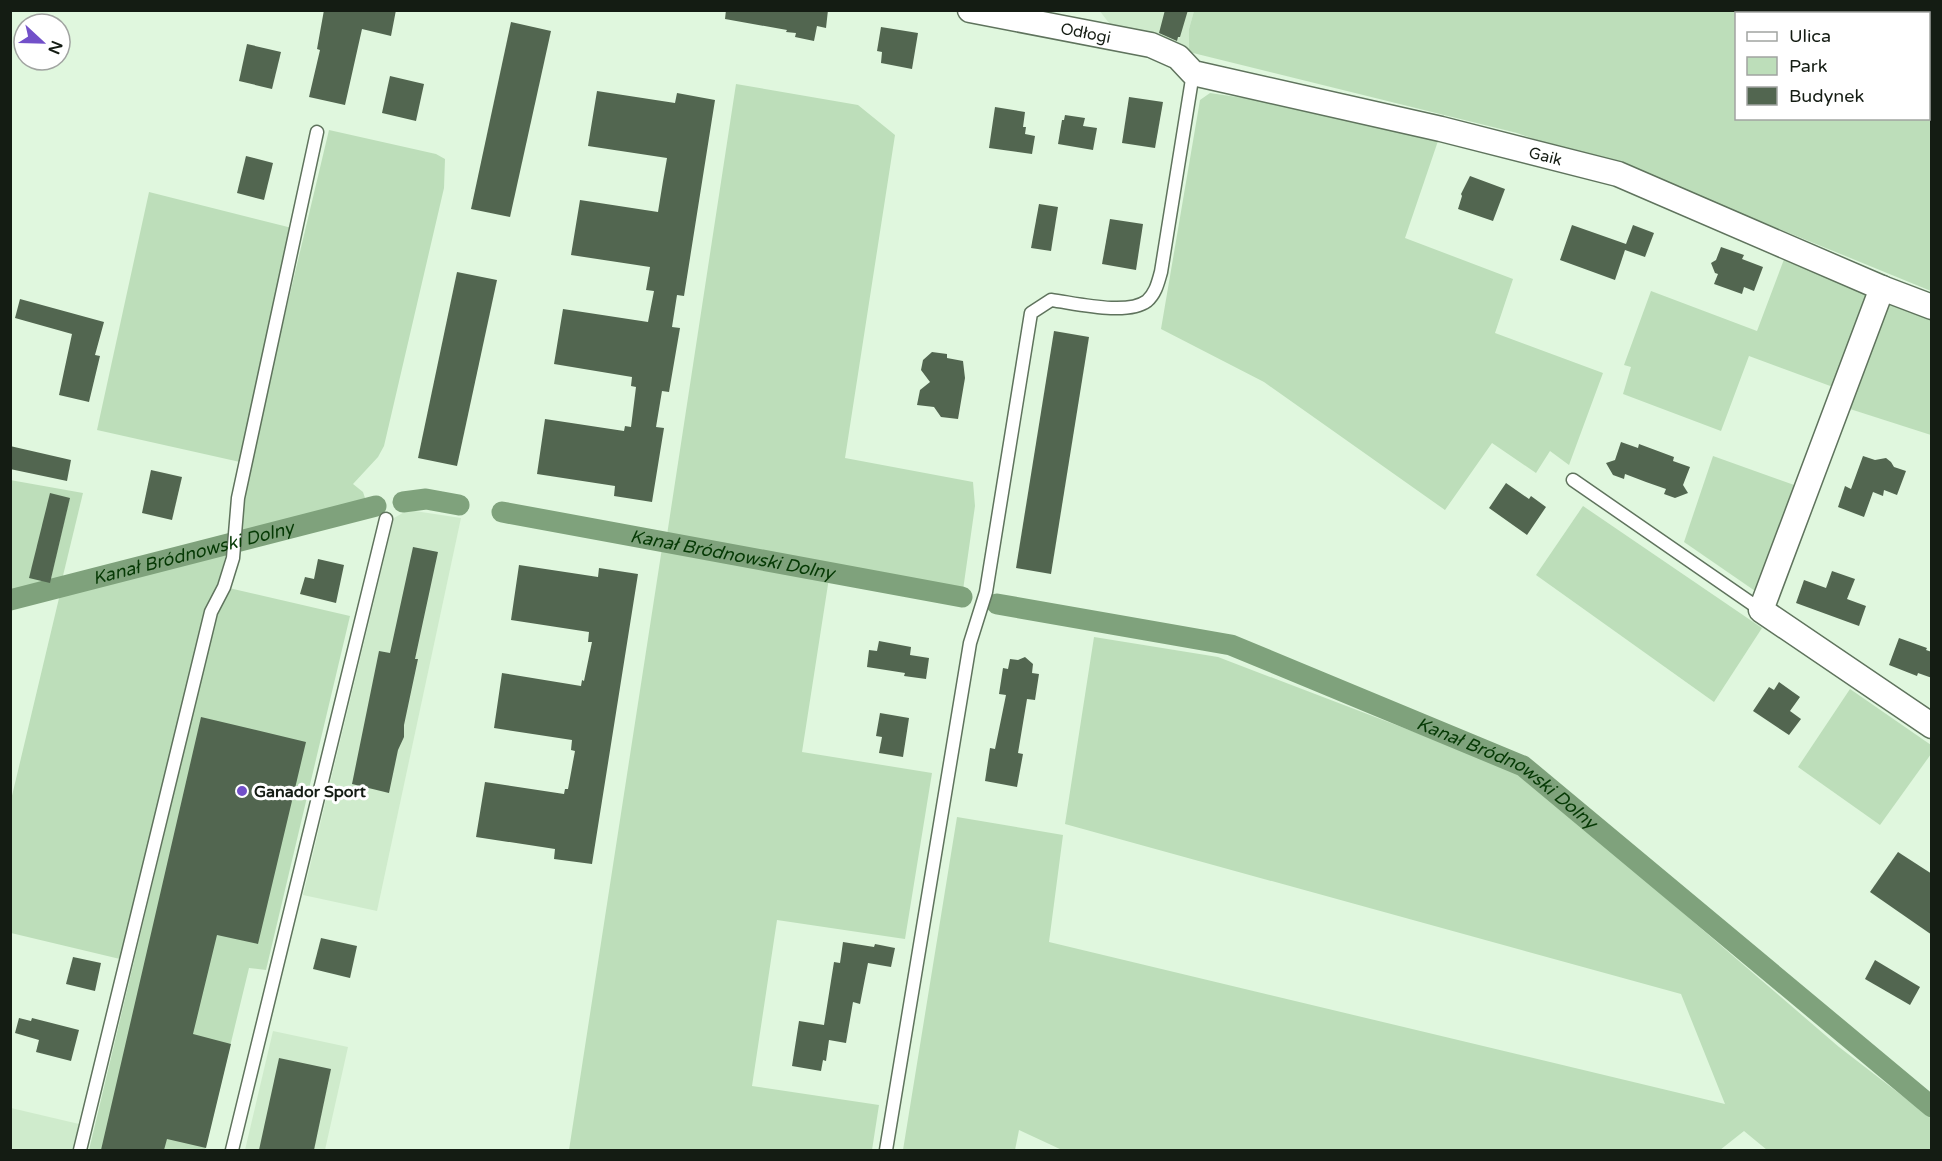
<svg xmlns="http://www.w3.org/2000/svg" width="1942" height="1161" font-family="'Varela Round',sans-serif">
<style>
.built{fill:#cfebcc}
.green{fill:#bddeba;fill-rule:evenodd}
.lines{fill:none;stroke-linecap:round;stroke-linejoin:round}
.canal{stroke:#7fa27c;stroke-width:21}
.building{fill:#526650}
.service-casing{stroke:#5f735d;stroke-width:15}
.minor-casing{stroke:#5f735d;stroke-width:27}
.service{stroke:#fff;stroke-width:12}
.minor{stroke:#fff;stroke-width:24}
.poi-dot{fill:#7250c9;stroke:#fff;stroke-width:2}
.labels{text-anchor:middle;stroke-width:6;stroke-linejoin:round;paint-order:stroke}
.street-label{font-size:16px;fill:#141c13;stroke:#fff}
.poi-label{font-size:16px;font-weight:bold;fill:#141c13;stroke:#fff;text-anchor:start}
.water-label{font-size:18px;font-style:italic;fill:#053904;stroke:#fff}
</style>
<rect width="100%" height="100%" fill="#e0f7de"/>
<g class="built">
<path d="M1099,10L1194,11L1189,29V52L1116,32Z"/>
<path d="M408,510L461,518L377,911L303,895L394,518Z"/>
<path d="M273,1031L348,1047L325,1150H245Z"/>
<path d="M11,1108L79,1124L73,1150H11Z"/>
</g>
<g class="green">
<path d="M1194,11H1931V291L1711,201L1517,133L1189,52V29ZM1736,14H1928V118H1736Z"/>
<path d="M736,84L858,105L895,135L845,458L973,482L975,506L963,590L830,563L667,535Z"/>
<path d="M1210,93L1290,105L1439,138L1405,238L1513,279L1495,333L1603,373L1569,465L1550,451L1536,473L1492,443L1445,510L1264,382L1161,329L1200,100Z"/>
<path d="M329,130L436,154L445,159L444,188L384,446L378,457L353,484L363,492L366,501L240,534L243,516V491Z"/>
<path d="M149,192L292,228L240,462L97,430Z"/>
<path d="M1786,254L1869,291L1833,387L1749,356L1721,431L1623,394L1631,367L1624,365L1651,291L1757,331Z"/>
<path d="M1891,300L1931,317V435L1850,409Z"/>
<path d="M1713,456L1797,486L1758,593L1684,542Z"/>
<path d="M10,480L83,493L61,584L11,596Z"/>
<path d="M1583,506L1762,628L1714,702L1536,575Z"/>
<path d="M662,548L829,578L802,752L932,773L905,939L777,920L752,1086L879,1105L872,1150H569Z"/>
<path d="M226,554C219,585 206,615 196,646L120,959L11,933V800L60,594Z"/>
<path d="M229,588L350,616L266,970L249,968L205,1150H89L217,613Z"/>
<path d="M1094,637L1218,657L1519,772L1839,1047L1931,1118V1150H1767L1744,1131L1720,1150H1062L1019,1130L1015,1150H903L957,817L1063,835L1049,942L1725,1104L1681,994L1065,824Z"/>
<path d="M1850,689L1931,745V754L1880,825L1798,767Z"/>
</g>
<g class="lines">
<g class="canal">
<path d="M403,502L426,499L459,505"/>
<path id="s1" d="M502,512L962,597"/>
<path id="s2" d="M10,600L376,506"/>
<path id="s3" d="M997,604L1231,645L1523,766L1932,1107"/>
</g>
</g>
<g class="building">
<path d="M324,10H396L391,36L362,29L345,105L309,97L320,50L317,49Z"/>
<path d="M726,10H828L826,28L817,26L814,41L795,37L796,33L786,32L787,30L725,19Z"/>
<path d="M1165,10H1188L1180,37H1178L1177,41L1159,33Z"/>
<path d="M511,22L551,31L510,217L471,209Z"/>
<path d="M881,27L918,33L912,69L881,63L882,52L877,51Z"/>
<path d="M247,44L281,52L272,89L239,81Z"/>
<path d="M390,76L424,84L416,121L382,113Z"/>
<path d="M597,91L675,103L677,93L715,100L684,296L677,295L672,327L680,328L669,392L662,391L656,427L664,428L652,502L614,496L615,486L537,474L545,419L624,431L625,426L631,427L636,387L631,386L632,377L554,364L563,309L648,322L654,291L646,290L650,267L571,255L580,200L658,212L663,181L667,158L588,146Z"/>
<path d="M1129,97L1163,102L1155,148L1122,143Z"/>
<path d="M995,107L1025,112L1023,127H1026L1025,134L1035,136L1032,154L989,148Z"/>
<path d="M1065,115L1085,118L1083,126L1097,128L1093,150L1058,144L1062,120H1064Z"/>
<path d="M246,156L273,163L264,200L237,193Z"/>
<path d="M1470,176L1505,189L1493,221L1458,209L1462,196L1461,194Z"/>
<path d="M1039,204L1058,207L1051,251L1031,248Z"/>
<path d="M1110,219L1143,224L1136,270L1102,264Z"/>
<path d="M1572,225L1626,244L1633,225L1654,233L1645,257L1625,250L1615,280L1560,260Z"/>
<path d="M1721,247L1744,255L1742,259L1763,267L1754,291L1744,287L1742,294L1714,284L1718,274L1715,273L1711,263L1716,260Z"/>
<path d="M457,272L497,280L457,466L418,458Z"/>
<path d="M20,299L104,322L95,355L100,356L89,402L59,395L72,334L15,318Z"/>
<path d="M1054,331L1089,337L1051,574L1016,568Z"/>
<path d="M932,352L947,354V358L963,361L965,378L958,419L941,417L934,407L917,405L920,390L930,382L921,370L923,360Z"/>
<path d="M1621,442L1638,448L1639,444L1674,457L1673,461L1690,467L1683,485L1688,493L1675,498L1664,494L1666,489L1646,482L1625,474L1624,479L1613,475L1606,463L1615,460Z"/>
<path d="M10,446L71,460L67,481L10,469Z"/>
<path d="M1863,456L1875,460L1886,458L1891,462L1894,467L1906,471L1897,495L1884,490L1883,496L1873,492L1864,517L1838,507L1845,486L1851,489Z"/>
<path d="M151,470L182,477L172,520L142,513Z"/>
<path d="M1506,483L1529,499L1531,496L1546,507L1527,535L1489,508Z"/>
<path d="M50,493L70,498L50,583L29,578Z"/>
<path d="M413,547L438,552L415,659H418L404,725V737L398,750L389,793L352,784L379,651L390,653Z"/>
<path d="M318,559L344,565L336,603L300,594L305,577L314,579Z"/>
<path d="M519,565L598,577L599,568L638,574L592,864L554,859L555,849L476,837L485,782L564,794L565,789H568L575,751L571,750L572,740L494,728L502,673L581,686L582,680L584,681L592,642H588L589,632L511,620Z"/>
<path d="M1832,571L1855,579L1847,599L1866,606L1859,626L1796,603L1804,580L1826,588Z"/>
<path d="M1899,638L1927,648L1926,650L1932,652V678L1918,673L1917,676L1889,665Z"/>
<path d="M879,641L911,647L910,655L929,658L926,679L904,676L905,673L867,667L869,650L877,651Z"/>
<path d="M1025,657L1033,664L1032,673L1039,674L1035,700L1027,699L1018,753L1023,754L1017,787L985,781L990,748L995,749L1006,695L999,694L1003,668L1008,669L1010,659L1018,660Z"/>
<path d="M1779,682L1800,697L1790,711L1801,719L1789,735L1753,711L1769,687L1774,690Z"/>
<path d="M880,713L909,718L903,757L879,753L882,737L876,736Z"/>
<path d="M201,717L306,742L258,944L217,935L193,1034L231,1044L206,1148L167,1139L164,1150H101Z"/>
<path d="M1898,852L1932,874V935L1870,892Z"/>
<path d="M321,938L357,946L350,978L313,969Z"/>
<path d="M843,942L874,947L875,944L895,948L891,967L868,963L860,1004L853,1002L846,1043L829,1040L826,1061L823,1060L821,1071L792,1066L799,1021L824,1025L834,962L840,963Z"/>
<path d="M73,957L101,963L95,991L66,984Z"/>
<path d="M1875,960L1920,987L1910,1005L1865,979Z"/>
<path d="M19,1018L31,1021L32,1018L79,1030L71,1061L36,1052L39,1040L15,1033Z"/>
<path d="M279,1058L331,1069L314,1150H259Z"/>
</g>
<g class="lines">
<defs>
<g id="service">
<path d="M1573,480L1761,610"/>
<path d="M80,1150L211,612L224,587L233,558L238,498L317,132"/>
<path d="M232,1150L386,519"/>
<path d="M886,1150L970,643L986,592L1031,313L1051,300C1075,303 1127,316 1147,301C1156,293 1158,282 1161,272L1193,73"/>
</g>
<g id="minor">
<path id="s4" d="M970,10L1151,45L1178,57L1193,73L1441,129L1618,174L1882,288L1932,307"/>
<path d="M1882,288L1761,610L1932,726"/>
</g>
</defs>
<use href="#service" class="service-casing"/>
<use href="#minor" class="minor-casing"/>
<use href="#service" class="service"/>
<use href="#minor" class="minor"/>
</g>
<circle class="poi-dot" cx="242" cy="791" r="6"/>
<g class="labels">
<g class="street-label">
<text dy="6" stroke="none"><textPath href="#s4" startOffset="118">Odłogi</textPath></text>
<text dy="6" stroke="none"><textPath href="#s4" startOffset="598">Gaik</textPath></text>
</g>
<g class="poi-label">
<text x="254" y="797">Ganador Sport</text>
</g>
<g class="water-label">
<text dy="6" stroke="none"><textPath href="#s2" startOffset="189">Kanał Bródnowski Dolny</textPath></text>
<text dy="6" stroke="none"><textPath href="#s1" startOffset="234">Kanał Bródnowski Dolny</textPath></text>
<text dy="6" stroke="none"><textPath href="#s3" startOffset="543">Kanał Bródnowski Dolny</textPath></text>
</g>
</g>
<rect width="1942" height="1161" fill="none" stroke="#141c13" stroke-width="24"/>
<rect x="1735" y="12" width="195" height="108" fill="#ffffff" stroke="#a1a4a1" stroke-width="1.5"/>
<rect x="1747" y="32" width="30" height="9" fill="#ffffff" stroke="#a1a4a1" stroke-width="1.5"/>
<text x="1789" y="42" font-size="18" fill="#141c13">Ulica</text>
<rect x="1747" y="57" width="30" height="18" fill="#bddeba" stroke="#a1a4a1" stroke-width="1.5"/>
<text x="1789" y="72" font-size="18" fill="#141c13">Park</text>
<rect x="1747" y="87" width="30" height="18" fill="#526650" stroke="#a1a4a1" stroke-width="1.5"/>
<text x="1789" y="102" font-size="18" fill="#141c13">Budynek</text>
<g transform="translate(42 42) rotate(112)"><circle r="28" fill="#ffffff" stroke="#a1a4a1" stroke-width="1.5"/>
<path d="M0-4.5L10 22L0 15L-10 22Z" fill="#7250c9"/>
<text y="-9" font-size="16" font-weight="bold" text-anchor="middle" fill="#141c13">N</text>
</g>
</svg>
